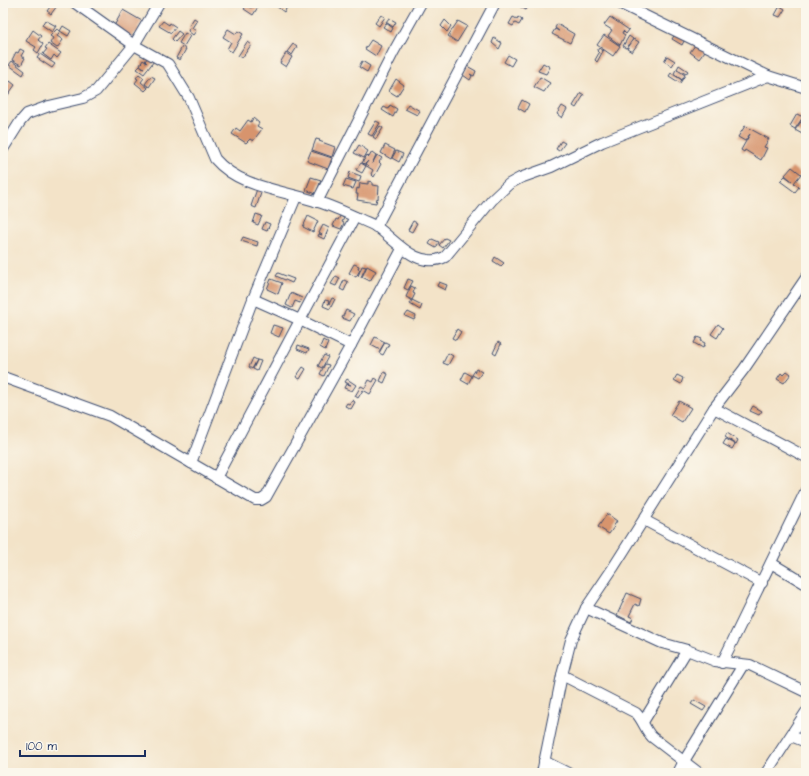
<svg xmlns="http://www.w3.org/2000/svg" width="809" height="776" font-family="'Architects Daughter',sans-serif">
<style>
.building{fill:#d7946d}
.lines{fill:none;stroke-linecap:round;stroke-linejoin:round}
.minor-casing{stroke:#3b4a6e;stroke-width:12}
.minor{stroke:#fff;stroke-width:10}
</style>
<rect width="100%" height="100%" fill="#fbf7ec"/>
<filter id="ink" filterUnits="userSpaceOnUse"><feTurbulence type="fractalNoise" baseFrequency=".025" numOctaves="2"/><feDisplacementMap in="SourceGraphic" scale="8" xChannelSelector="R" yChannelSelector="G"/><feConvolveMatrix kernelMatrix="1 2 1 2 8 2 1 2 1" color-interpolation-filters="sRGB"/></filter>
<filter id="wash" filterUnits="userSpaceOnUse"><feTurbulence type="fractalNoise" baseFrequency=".012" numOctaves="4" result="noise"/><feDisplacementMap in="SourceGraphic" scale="16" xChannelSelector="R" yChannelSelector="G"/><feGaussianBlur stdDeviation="0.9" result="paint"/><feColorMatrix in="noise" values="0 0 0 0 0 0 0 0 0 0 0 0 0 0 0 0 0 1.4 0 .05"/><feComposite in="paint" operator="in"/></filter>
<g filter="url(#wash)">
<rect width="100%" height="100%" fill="#f3e3c8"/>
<g id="blocks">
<g class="building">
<path d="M53,3L57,6L51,14L47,11Z"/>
<path d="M272,3H290L284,12Z"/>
<path d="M514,3H530L526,10Z"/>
<path d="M254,4L258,7L253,15L244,9L247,5L251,8Z"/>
<path d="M780,6L785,9L780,17L775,15Z"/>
<path d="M123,10L142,21L138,28L140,29L138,33L136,32L132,37L114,26Z"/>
<path d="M381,15L385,17L379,26L375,23Z"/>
<path d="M513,17L517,19L518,17L522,20L519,25L515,23L513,26L509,24Z"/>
<path d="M610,17L629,30L626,34L623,31L622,33L625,35L620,45L608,36L612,30L604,25Z"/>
<path d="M194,18L197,20L192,28L196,31L193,35L188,31L190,27L189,26Z"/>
<path d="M389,18L396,22L393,27L386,22Z"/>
<path d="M45,20L56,26L52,32L42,25Z"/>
<path d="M445,20L451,26L447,32L441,26Z"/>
<path d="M163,21L169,25L170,23L176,27L171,33L159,26Z"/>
<path d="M458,21L467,26L457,42L448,36Z"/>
<path d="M386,23L393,28L391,32L383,27Z"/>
<path d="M557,24L574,34L570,43L552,34L555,29L559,31L555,28Z"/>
<path d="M63,26L71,31L68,36L60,31Z"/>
<path d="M57,29L60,31L57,36L63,40L57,48L50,43L53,38L50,36Z"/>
<path d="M228,29L236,34L238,31L243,34L232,52L227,49L231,42L223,37Z"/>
<path d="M33,30L41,36L38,40L43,44L38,53L34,50L36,47L26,41Z"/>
<path d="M178,31L182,34L175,42L172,39Z"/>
<path d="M677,31L686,37L682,45L672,39Z"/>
<path d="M185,33L190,36L184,46L179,43Z"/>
<path d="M604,35L620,46L613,56L597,45Z"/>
<path d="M629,36L633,39L627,48L623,46Z"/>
<path d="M494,38L502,43L499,49L492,43Z"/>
<path d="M634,39L639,42L632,52L627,49Z"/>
<path d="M371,40L381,46L376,56L365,49Z"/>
<path d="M247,42L251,45L242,58L238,56Z"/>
<path d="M48,44L61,53L57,58L54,55L51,60L43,54L47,49L45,48Z"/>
<path d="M293,44L297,47L292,55L287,52Z"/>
<path d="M696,44L705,51L699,59L690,52Z"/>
<path d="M182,47L186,49L180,60L176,58Z"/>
<path d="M599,48L603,51L597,62L595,60L599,53L597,51Z"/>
<path d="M20,49L24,51L21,56L25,58L21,65L12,60L16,52L18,53Z"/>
<path d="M286,53L292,57L286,67L280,63Z"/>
<path d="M40,54L55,64L52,68L37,58Z"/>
<path d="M508,55L515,59L511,66L504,62Z"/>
<path d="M667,56L675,61L672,66L664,61Z"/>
<path d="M148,57L154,61L144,74L137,69L140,66L144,68L140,65L143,60L147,63L145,61Z"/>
<path d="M12,61L25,71L23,75L9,65Z"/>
<path d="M362,61L370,66L367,72L359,67Z"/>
<path d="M543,63L550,67L546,74L538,71Z"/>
<path d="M679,65L688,71L686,74L677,69Z"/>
<path d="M467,66L476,71L474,76L470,74L472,76L470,80L463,75Z"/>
<path d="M676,69L685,75L682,80L674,74Z"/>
<path d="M671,73L682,80L680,83L669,76Z"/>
<path d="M139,74L144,78L141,82L148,88L145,91L135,83L138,79L136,78Z"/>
<path d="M151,76L155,78L149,87L145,84Z"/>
<path d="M540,77L550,83L544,92L534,87Z"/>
<path d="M396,79L404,85L397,96L389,91Z"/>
<path d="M10,81L15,85L8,95L3,91Z"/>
<path d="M581,93L584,95L576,108L573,106Z"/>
<path d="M522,100L529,104L525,112L518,108Z"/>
<path d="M408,104L420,111L417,115L405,109Z"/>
<path d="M390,105L397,109L393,117L382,110L384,107L388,109Z"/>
<path d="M562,106L567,109L562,118L557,114Z"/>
<path d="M797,114L803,117L795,129L790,126Z"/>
<path d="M806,115V131L804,135L795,130Z"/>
<path d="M253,118L259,123L257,126L262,129L253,141L250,139L246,143L232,134L236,128L240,131L248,120L251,122Z"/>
<path d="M376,121L380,123L372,136L368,134Z"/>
<path d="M380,126L383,128L376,139L373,137Z"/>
<path d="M745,126L769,139L764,147L767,148L761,160L745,150L744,152L741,150L750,134L745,141L738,137Z"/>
<path d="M316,139L320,140L319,141L335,147L332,157L312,150Z"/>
<path d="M561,141L565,143L559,151L556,149Z"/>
<path d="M359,145L368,151L364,158L354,153Z"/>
<path d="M385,145L395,150L391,159L381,153Z"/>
<path d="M311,151L332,158L328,169L307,161Z"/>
<path d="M396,151L403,154L399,162L392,158Z"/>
<path d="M372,152L376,155L372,164L377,155L382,158L379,162L381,164L374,177L371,174L373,170L365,165L368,161L365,164L362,163L367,155L369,157Z"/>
<path d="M361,163L366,166L362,173L356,170Z"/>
<path d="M792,167L801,174L794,183L799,187L795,192L780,181L785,176L792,181L785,175Z"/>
<path d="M350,172L361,176L359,182L348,178Z"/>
<path d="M311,177L321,180L316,194L306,190Z"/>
<path d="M346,179L356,182L353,189L343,186Z"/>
<path d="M368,181L372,182V185L379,186L378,199L377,198L376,203L357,200L358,194H356L357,188L359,189L360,183L368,184Z"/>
<path d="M257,189L262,190L256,208L251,206Z"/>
<path d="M256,214L262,216L258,225L253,223Z"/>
<path d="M308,216L318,221L313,232L303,227Z"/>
<path d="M340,216L344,218L342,222L344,223L341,229L333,226L336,219L338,220Z"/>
<path d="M413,221L417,223L412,232L408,230Z"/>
<path d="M265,222L270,224L267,231L262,229Z"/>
<path d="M323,225L329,228L324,239L318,236L319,234L322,235L319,233Z"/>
<path d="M243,237L258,242L257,246L241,241Z"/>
<path d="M445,238L449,240L443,248L439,245Z"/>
<path d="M432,239L439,242L436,248L429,244Z"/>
<path d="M495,257L504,263L501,266L493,261Z"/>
<path d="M354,264L359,266L358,269L360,270L356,277L349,273Z"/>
<path d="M362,266L366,267L361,277L358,276Z"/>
<path d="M367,266L376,271L370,281L362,277Z"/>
<path d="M278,273L294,279L292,283L276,276Z"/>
<path d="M336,276L340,278L336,286L331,284Z"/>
<path d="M271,279L282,283L278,294L267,289Z"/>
<path d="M408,279L413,281L408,290L404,288Z"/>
<path d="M344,280L348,282L344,291L340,289Z"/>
<path d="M439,282L447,285L445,290L437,286Z"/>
<path d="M411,286L415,288L413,293L415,294L412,300L406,297Z"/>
<path d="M291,293L302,298L300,303L295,301L292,308L286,305Z"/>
<path d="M332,298L335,299L330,309L323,306L325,300L329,301L328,304H329Z"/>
<path d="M412,300L422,305L420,310L410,304Z"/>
<path d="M346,310L354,314L350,321L342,318Z"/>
<path d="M408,312L416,316L414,320L405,316Z"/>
<path d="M718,324L723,328L717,338L711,334Z"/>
<path d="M273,325L283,328L279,337L270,333Z"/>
<path d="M457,329L461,332L456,340L452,338Z"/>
<path d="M375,337L385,342L380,350L371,345Z"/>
<path d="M697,337L702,339L701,341L705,343L703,348L694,343Z"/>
<path d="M323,340L328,343L325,350L320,347Z"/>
<path d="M385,342L389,344L383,355L379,353Z"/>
<path d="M498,342L501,344L496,355L493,353Z"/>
<path d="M298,345L309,349L307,353L297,349Z"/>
<path d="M448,353L453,356L448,365L443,363Z"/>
<path d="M324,355L328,357L322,368L318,366Z"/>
<path d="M253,358L257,360L252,369L249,367Z"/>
<path d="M257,360L261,361L257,371L253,369Z"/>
<path d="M325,364L329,365L324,376L320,374Z"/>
<path d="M303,367L306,369L300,379L296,377Z"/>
<path d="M476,369L482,372L478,378L472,375Z"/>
<path d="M787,371L791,374L784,383L777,379L781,373L783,375Z"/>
<path d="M384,372L388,374L384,383L380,381Z"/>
<path d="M465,372L472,376L468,384L461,380Z"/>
<path d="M677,375L683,378L681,384L674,380Z"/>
<path d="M375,378L378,380L370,394L363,390L358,398L355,396L361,386L365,388L369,380L373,382Z"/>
<path d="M347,379L356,385L352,391L344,388L346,384L351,385L345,382Z"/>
<path d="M352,400L355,402L351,409L345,406L347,403L349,404Z"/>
<path d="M679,401L691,408L682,422L670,415Z"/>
<path d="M753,406L762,411L759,415L750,411Z"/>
<path d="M727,433L738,440L736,444L725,437Z"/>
<path d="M726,439L735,444L732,449L723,444Z"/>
<path d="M607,514L617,521L613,527H614L609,534L598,527Z"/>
<path d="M627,593L641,599L639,606L635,604L629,616L633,618L631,622L617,615Z"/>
<path d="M694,700L706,707L703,711L691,704Z"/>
</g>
</g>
</g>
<g filter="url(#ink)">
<use href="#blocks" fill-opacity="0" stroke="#3b4a6e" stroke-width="1"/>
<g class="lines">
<defs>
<g id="minor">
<path d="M75,3L134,45L168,64L189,98L215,159C240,188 283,190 318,202C332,206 347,213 360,219C366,222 372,224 377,227C397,242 418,270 445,257L492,200L509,184L520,178L551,167L602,142L768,76"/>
<path d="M619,3L768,76L806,88"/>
<path d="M3,149L20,122L27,114L49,106L83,98L96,91L134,45L159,3"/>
<path d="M317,202L394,51L421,3"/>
<path d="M376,227L495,3"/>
<path d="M253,299L300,320L351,345"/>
<path d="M3,377L110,416L255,500H261L266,497L351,345L402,249"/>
<path d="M714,408L806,457"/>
<path d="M191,463L253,299L296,197"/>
<path d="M216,478L355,217"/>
<path d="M644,520L762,583"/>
<path d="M771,563L806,584"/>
<path d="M586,608L662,643L687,650L715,661L750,665L806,692"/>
<path d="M722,663L806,490"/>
<path d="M562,675L636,713C643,720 645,730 652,737L699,773"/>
<path d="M643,722L687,650"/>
<path d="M791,736L806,742"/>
<path d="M544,761L568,773"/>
<path d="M542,773L562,675L571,640L586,608L613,568L714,408L744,369L806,278"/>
<path d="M678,773L684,761L743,665"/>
<path d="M766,773L806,712"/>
</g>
</defs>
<use href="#minor" class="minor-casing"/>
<use href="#minor" class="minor"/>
</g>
</g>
<rect width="809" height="776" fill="none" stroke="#fbf7ec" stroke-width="16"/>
<path d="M20 750v6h125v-6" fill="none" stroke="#1b2f5e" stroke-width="2"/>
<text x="26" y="750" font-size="12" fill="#1b2f5e" stroke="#fbf7ec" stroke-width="3" paint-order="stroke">100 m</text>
</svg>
